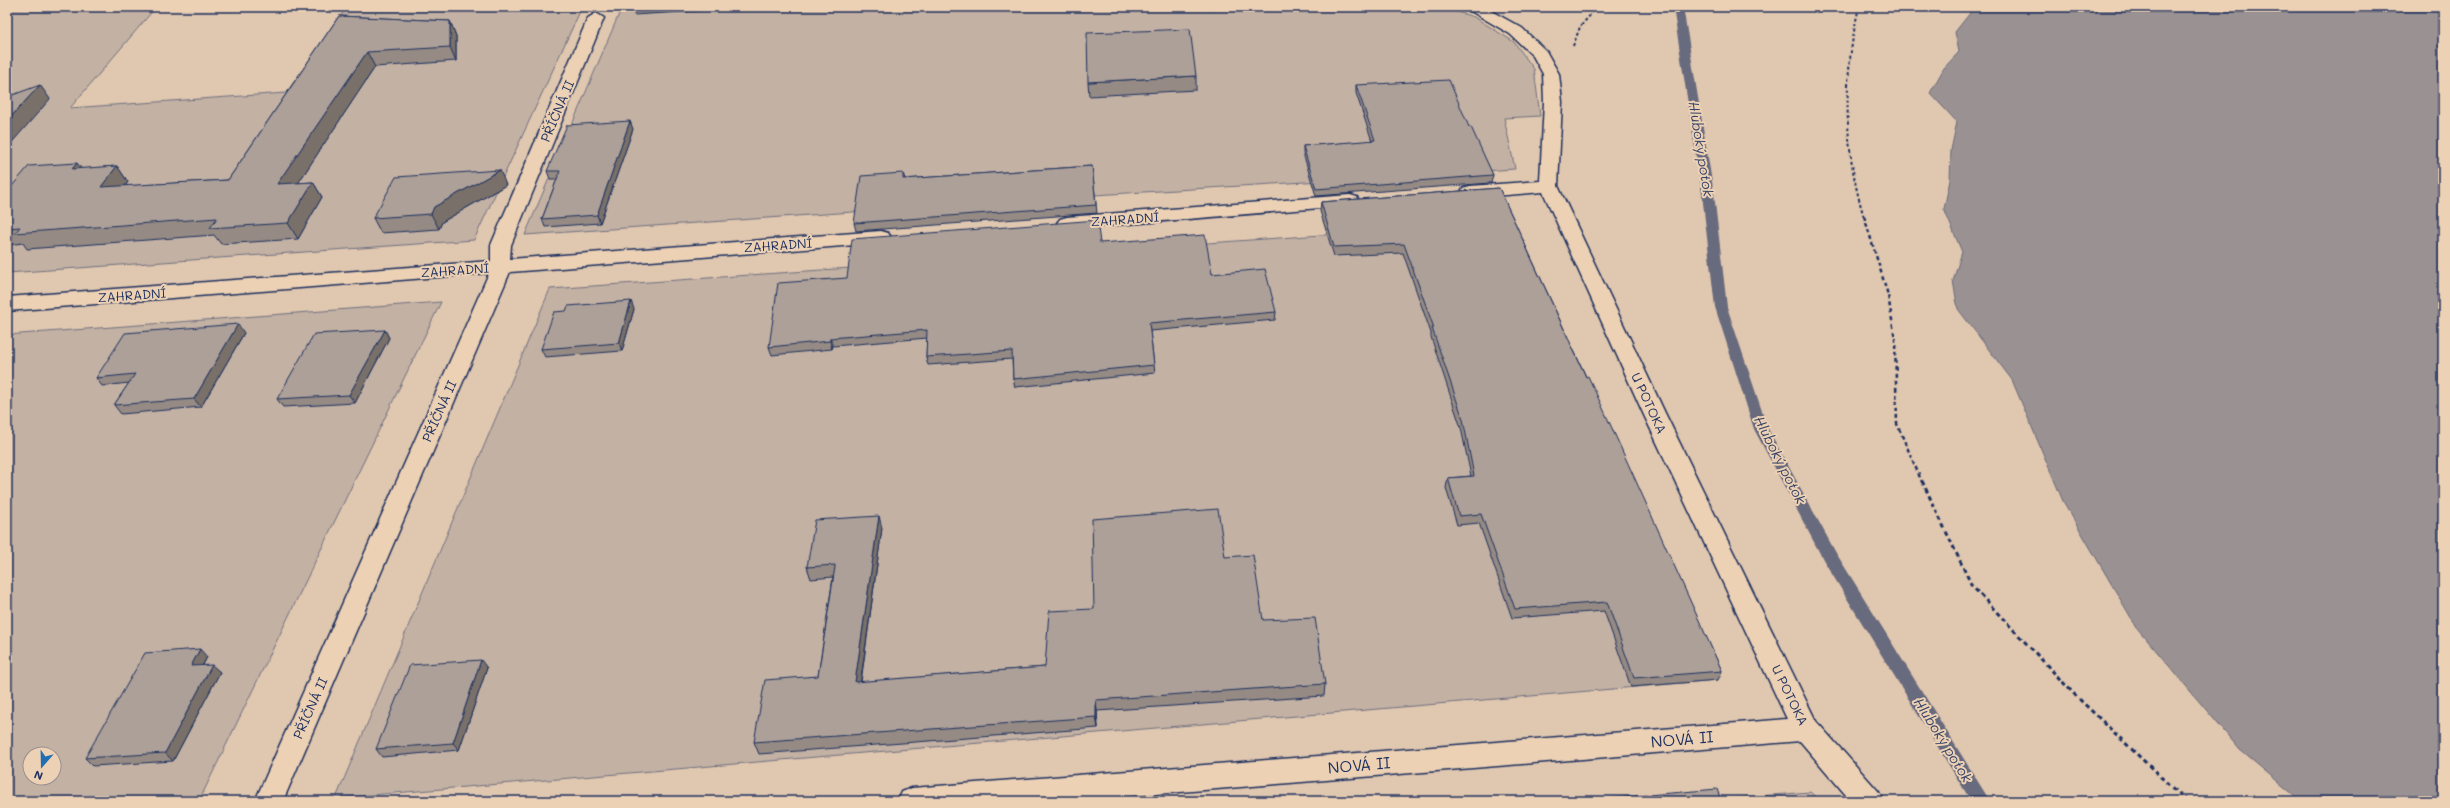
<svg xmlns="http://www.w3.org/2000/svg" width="2450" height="808" font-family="Mali,sans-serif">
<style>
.green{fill:#c3b1a3;stroke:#6f7080;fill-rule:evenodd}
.water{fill:#9a9192;stroke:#676a7d}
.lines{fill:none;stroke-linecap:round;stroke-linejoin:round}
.stream{fill:#676a7d;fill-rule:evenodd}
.minor-casing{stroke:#1b2f5e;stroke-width:3}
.path-far2{stroke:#1b2f5e;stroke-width:2;stroke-dasharray:3 2.5;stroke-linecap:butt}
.path-far1{stroke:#1b2f5e;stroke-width:2.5;stroke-dasharray:4 3;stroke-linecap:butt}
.path{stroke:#1b2f5e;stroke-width:3;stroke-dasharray:4.5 3.5;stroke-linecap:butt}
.minor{fill:#edd1b4;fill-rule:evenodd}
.wall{fill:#958a84;stroke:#1b2f5e}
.shaded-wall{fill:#79706b;stroke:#1b2f5e}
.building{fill:#ada099;stroke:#1b2f5e}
.labels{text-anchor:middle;stroke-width:4;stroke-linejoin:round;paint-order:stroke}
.street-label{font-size:13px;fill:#1b2f5e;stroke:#edd1b4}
.water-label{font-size:14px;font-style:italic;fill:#344368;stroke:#edd1b4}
.near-street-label{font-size:16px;fill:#1b2f5e;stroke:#edd1b4}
</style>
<rect width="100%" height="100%" fill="#e0c7af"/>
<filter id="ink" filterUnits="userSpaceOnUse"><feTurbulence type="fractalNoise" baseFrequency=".025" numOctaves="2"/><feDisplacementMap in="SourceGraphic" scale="8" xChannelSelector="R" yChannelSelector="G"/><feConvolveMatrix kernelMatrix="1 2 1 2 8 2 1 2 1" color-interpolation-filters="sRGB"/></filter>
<g filter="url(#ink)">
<g class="green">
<path d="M36,7H156L70,108L286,93L347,7H582L474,240L7,273V10Z"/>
<path d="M622,7H1206L1207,10L1296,7H1440L1474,17L1514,42L1534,69L1540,116L1504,118L1515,169L1095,195L525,235Z"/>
<path d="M1508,222L1718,680L336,798L550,289Z"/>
<path d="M441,302L199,801H7V335ZM30,754H54V778H30Z"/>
<path d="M1810,792L1820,801H1698L1711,800Z"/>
</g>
<path class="water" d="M1969,7H2443V801H2301L2240,750L2137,628L2063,501L2012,380L1958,309L1953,281L1962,252L1944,209L1950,180L1951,150L1957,122L1930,93L1944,68L1959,52L1955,32L1970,13Z"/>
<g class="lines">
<path class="stream" d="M1673,7H1683L1714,194L1727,307L1768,429L1836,553L1990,801H1971L1824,561L1754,429L1715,307L1702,194Z"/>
<defs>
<g id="minor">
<path d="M1464,7H1484L1522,28L1546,51L1559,74L1562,102L1558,186L1665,413L1816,721L1879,792L1883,801H1851L1800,741L1071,801H898L902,792L912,788L1787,719L1643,413L1543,192L1470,198L1463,196L1461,192L1463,188L1470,186L1540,181L1544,102L1543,74L1533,56L1510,34Z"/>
<path d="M596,13L604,18L511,245L510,259L881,231L888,233L891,237L888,241L881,243L510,272L283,801H255L489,273L7,311V297L491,261V245L588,18Z"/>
<path d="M1350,195L1357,197L1359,201L1357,205L1067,229L1060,227L1057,223L1060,219L1067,217Z"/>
</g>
</defs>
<use href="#minor" class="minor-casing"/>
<g class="path-far2">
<path d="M1859,7C1843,75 1843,149 1864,217"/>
<path d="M1573,46L1580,27L1597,7"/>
</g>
<path class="path-far1" d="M1864,216L1888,295L1895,339L1897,424L1922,482"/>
<path class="path" d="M1922,481L1972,586L2076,696L2186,801"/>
<use href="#minor" class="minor"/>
</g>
<g class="wall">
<path d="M632,7H761L634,15Z"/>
<path d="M339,16L450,21L456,36V61L375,67L298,183L313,182L322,197L298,239L221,244L214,235L27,249L23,243L7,245V192L82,169L117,166L128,182L125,186L228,180Z"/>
<path d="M1196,76V90L1089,96L1088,82Z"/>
<path d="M1356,85L1469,127L1493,175L1491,183L1316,196L1303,153V146L1372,141L1356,93Z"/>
<path d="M633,129L600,223L545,227L542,219L557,179H550L547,171Z"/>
<path d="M1092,166L1097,213L856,231L854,223L903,173L905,179Z"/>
<path d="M506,185L442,222L439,229L381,233L373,218Z"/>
<path d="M1499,188L1722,671L1718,680L1631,687L1604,611L1512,618L1479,523L1457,525L1446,488L1448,478L1471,476L1461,428L1431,337V333L1403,253L1334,256L1320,211L1321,202Z"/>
<path d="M1100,243L1212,274L1276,312L1275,320L1150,331L1154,365L1155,373L1015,387L1013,379L1012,359L928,365L926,357L927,338L833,346L832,349L772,355L769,347L847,278Z"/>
<path d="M634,309L622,351L545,357L541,349L566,311Z"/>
<path d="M385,330L389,338L355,403L283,407L277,399Z"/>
<path d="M244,333L201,407L121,414L114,405L129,383L102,386L96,378Z"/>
<path d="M882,528L861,682L1045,667L1094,609L1225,557L1263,620L1325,684L1324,696L1097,711L1098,728L759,754L754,742L818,676L833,577L811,579L807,567Z"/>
<path d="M207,657L203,665L220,672L173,761L93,766L85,758Z"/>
<path d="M487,668L459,750L382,757L376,749Z"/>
</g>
<g class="shaded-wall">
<path d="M450,21L456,36V61L450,47Z"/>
<path d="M367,52L375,67L287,200L277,184Z"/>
<path d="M40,85L50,99L7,148V121Z"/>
<path d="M630,121L633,129L600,223L597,215Z"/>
<path d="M77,163L89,178L72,169Z"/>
<path d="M117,166L128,182L112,203L101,187Z"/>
<path d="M500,170L506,185L442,222L439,229L431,214L434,207Z"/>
<path d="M313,182L322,197L298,239L288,223Z"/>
<path d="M631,301L634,309L622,351L619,343Z"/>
<path d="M238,324L244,333L201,407L194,399Z"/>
<path d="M385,330L389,338L355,403L349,395Z"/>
<path d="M830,338L833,346L832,349L830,341Z"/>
<path d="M879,516L882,528L859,693L855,682Z"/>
<path d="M200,649L207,657L198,674L191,666Z"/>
<path d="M481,660L487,668L459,750L453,743Z"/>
<path d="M212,665L220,672L173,761L165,753Z"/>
<path d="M1096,700L1097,711L1098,728L1096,717Z"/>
</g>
<g class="building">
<path d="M339,16L450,21V47L367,52L277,184L313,182L288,223L210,228L217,218L15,233L20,227L7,228V192L29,166L77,163L72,169L117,166L101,187L228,180Z"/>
<path d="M1190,29L1196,76L1088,82L1087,33Z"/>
<path d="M1449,80L1469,127H1471L1493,175L1316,189L1303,146L1375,140L1356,85Z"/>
<path d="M40,85L7,121V97Z"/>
<path d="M630,121L597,215L542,219L560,171H547L567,125Z"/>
<path d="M1092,166L1096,205L854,223L861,176L903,173V179Z"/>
<path d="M500,170L434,207L431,214L373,218L396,177Z"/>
<path d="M1499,188L1586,377L1588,376L1601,404L1722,671L1634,678L1607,602L1515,609L1481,514L1459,516L1448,478L1474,476L1463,419L1432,328H1434L1404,244L1334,247L1321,202Z"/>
<path d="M1097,220L1100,243L1205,235L1212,274L1265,269L1276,312L1149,323L1154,365L1013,379L1012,351L926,357L927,330L830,338V341L769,347L778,283L847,278L852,239Z"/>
<path d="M631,301L619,343L541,349L554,312L566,311L568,306Z"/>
<path d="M238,324L194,399L114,405L135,374L96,378L125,333Z"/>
<path d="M385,330L349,395L277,399L314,334Z"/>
<path d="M1218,509L1225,557L1253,555L1263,620L1315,618L1325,684L1096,700V717L754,742L765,680L818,676L835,567V565L807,567L815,520L879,516L855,682L1045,667L1049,611L1094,609L1092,519Z"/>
<path d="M200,649L191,666L212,665L165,753L85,758L145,653Z"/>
<path d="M481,660L453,743L376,749L410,665Z"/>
<path d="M1717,789L1721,801H1580Z"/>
</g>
</g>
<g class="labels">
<g class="street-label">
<text transform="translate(557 111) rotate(-67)" y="5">PŘÍČNÁ II</text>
<text transform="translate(1125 219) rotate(-4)" y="5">ZAHRADNÍ</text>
<text transform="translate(778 245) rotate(-4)" y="5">ZAHRADNÍ</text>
<text transform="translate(455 270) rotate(-4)" y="5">ZAHRADNÍ</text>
<text transform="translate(132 295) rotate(-4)" y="5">ZAHRADNÍ</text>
<text transform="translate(1649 403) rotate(65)" y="5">U POTOKA</text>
<text transform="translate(439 411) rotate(-66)" y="5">PŘÍČNÁ II</text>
<text transform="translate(1790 695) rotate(64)" y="5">U POTOKA</text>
<text transform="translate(310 708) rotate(-66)" y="5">PŘÍČNÁ II</text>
</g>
<g class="water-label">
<text transform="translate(1701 149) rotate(81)" y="5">Hluboký potok</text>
<text transform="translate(1780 460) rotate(63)" y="5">Hluboký potok</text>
<text transform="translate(1943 740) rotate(58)" y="5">Hluboký potok</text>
</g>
<g class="near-street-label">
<text transform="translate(1682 739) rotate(-5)" y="6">NOVÁ II</text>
<text transform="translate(1359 765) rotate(-5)" y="6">NOVÁ II</text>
</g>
</g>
<rect width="2450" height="808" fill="none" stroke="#edd1b4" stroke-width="24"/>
<rect x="12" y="12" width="2426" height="784" fill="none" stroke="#1b2f5e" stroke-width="1.5" filter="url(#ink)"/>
<g transform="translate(42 766) rotate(200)"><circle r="19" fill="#edd1b4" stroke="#999092"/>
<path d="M0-3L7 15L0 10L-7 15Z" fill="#1f6fb2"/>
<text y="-6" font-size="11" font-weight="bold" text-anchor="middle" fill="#1b2f5e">N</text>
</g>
</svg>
